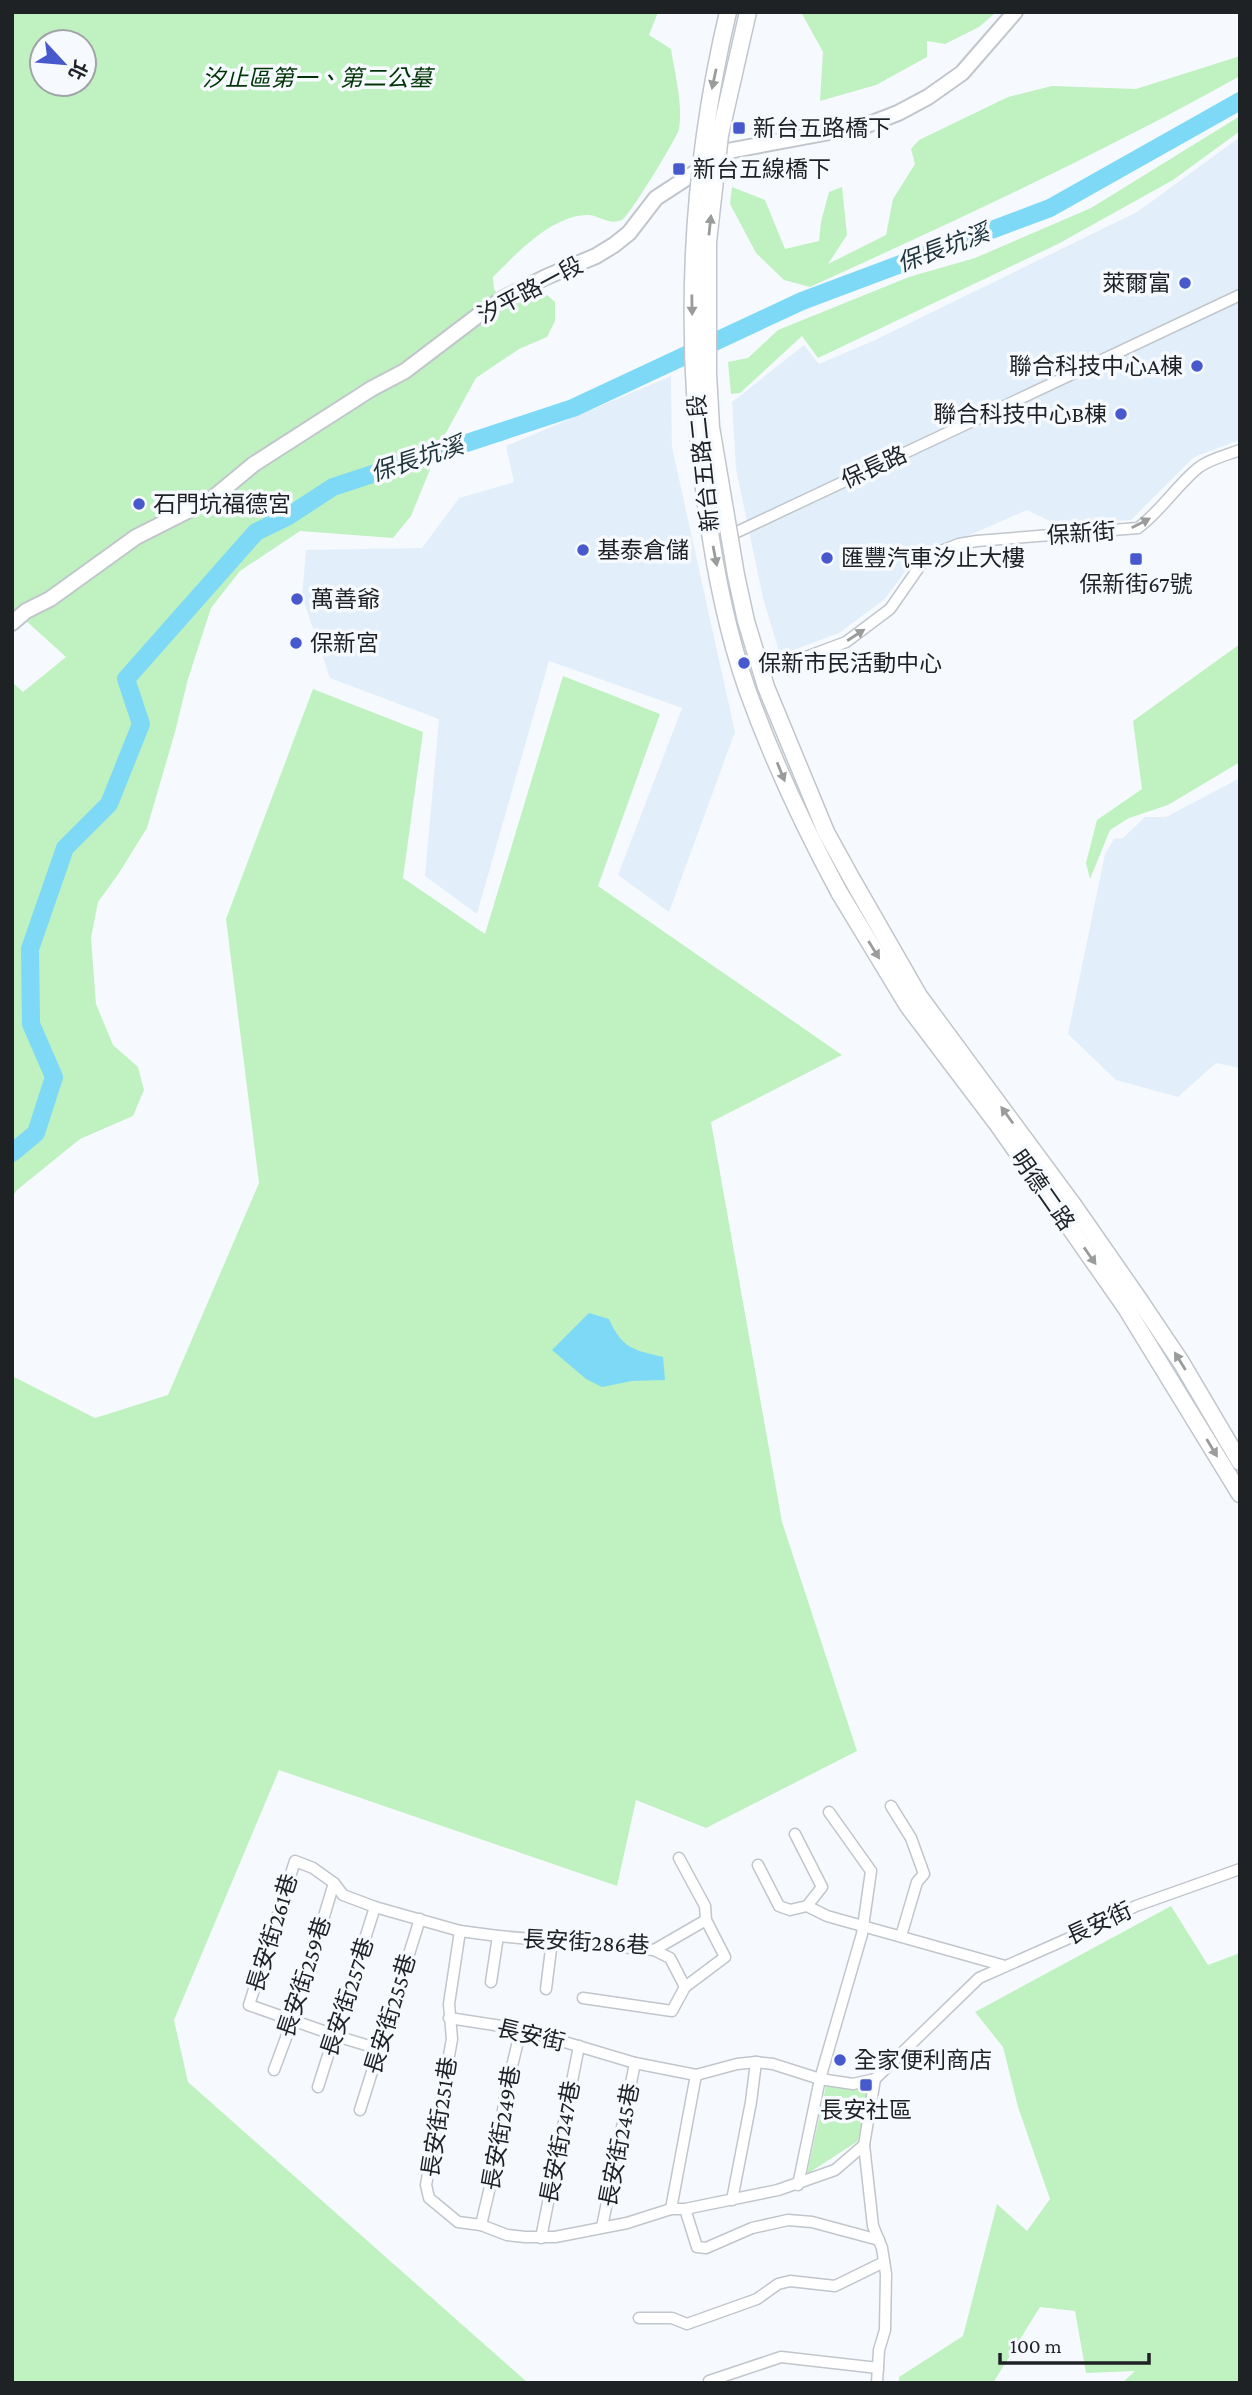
<svg xmlns="http://www.w3.org/2000/svg" width="1252" height="2395" font-family="'Crimson Pro','Noto Sans TC',serif">
<style>
.built{fill:#e2effa}
.green{fill:#c0f1c0;fill-rule:evenodd}
.water{fill:#7dd9f6}
.lines{fill:none;stroke-linecap:round;stroke-linejoin:round}
.river{stroke:#7dd9f6;stroke-width:18}
.street-casing{stroke:#c0c6cc;stroke-width:13}
.secondary-casing{stroke:#c0c6cc;stroke-width:18}
.primary-casing{stroke:#c0c6cc;stroke-width:19}
.street{stroke:#fff;stroke-width:10}
.secondary{stroke:#fff;stroke-width:14}
.primary{stroke:#fff;stroke-width:16}
.primary-bridge-casing{stroke:#c0c6cc;stroke-width:19;stroke-linecap:butt}
.primary-bridge{stroke:#fff;stroke-width:16}
.oneway{fill:#9a9c9c}
.poi-dot{fill:#4858cd;stroke:#f6fafe;stroke-width:2.5}
.labels{text-anchor:middle;stroke-width:7;stroke-linejoin:round;paint-order:stroke}
.park-label{font-size:23px;font-style:italic;fill:#003406;stroke:#f6fafe}
.poi-label{font-size:23px;fill:#1f2224;stroke:#f6fafe;text-anchor:start}
.street-label{font-size:23px;fill:#1f2224;stroke:#f6fafe}
.water-label{font-size:24px;font-style:italic;fill:#1e333a;stroke:#f6fafe}
</style>
<rect width="100%" height="100%" fill="#f6fafe"/>
<g class="built">
<path d="M1240,137V440L1194,457L1131,520L1056,524L1027,510L914,559L885,599L839,633L780,655L763,598L736,469L732,402L804,345L819,364L875,340L1137,212Z"/>
<path d="M671,376L672,447L735,732L669,912L618,875L682,708L549,661L477,914L425,876L439,719L330,678L302,596L306,550L422,548L459,498L514,482L506,446Z"/>
<path d="M1240,778V1068L1216,1063L1178,1097L1116,1080L1068,1034L1105,854L1114,839L1123,838L1145,817H1166Z"/>
</g>
<g class="green">
<path d="M12,12H658L649,35L671,49C675,75 683,103 679,129C678,136 629,217 622,220C608,226 599,214 586,215C550,217 517,253 493,277L494,289L507,306L547,295L555,302V321L547,337L519,349L476,378L442,440L411,516L393,538L300,531L240,571L211,608L188,679L175,732L147,828L119,873L98,902L91,938L96,1004L113,1045L138,1067L144,1090L133,1116L80,1139L17,1190L12,1197V682L23,692L66,657L25,620L12,632ZM42,42H84V84H42Z"/>
<path d="M801,12H993L994,14L979,27L945,44L927,41V57L876,85L820,101L823,52Z"/>
<path d="M1240,56V76C1100,154 955,221 810,287L784,280L756,253L730,204L732,187L765,200L785,249L819,241L821,222L829,192L842,187L847,235L828,264L886,235L893,199L915,164L911,149L919,140L1008,97L1052,86L1136,89Z"/>
<path d="M1240,116V131L1173,180L1058,244L818,358L802,336L740,393L731,394L728,362L748,358L778,330L909,277L975,258L1091,208Z"/>
<path d="M1240,644V762L1168,805L1129,818L1110,830L1090,879L1086,863L1097,820L1142,789L1133,721Z"/>
<path d="M563,676L660,714L598,886L842,1055L711,1122L782,1522L857,1751L706,1828L636,1800L617,1886L279,1770L174,2020L188,2082L528,2383H12V1376L95,1418L168,1395L259,1183L226,919L313,689L423,732L403,878L485,934Z"/>
<path d="M1171,1906L1208,1965L1240,1953V2383H1122L1135,2371L1086,2373L1075,2311L1040,2307L993,2383H899V2377L963,2336L997,2204L1027,2231L1050,2199L1018,2107L1003,2047L975,2012Z"/>
<path d="M827,2081L869,2088L858,2141L807,2174Z"/>
</g>
<path class="water" d="M589,1313L609,1319C622,1349 634,1350 663,1357L665,1380L632,1381L602,1387L586,1379L552,1350Z"/>
<g class="lines">
<path class="river" d="M12,1153L36,1133L54,1077L31,1024L30,949L65,848L109,804L141,724L126,679L256,532L287,517L333,487L573,408L802,301L1050,208L1240,101"/>
<defs>
<g id="street">
<path d="M737,532L1240,295"/>
<path d="M771,670L846,642L890,609L922,563L938,552L959,544L977,541L1138,528C1161,511 1176,486 1198,468C1209,459 1227,455 1240,450"/>
<path d="M891,1806L911,1838L924,1874L917,1882L901,1936"/>
<path d="M795,1834L822,1887L807,1906"/>
<path d="M758,1865L779,1906L790,1910L807,1906"/>
<path d="M807,1906L827,1916L1005,1966"/>
<path d="M460,1931L449,2004L452,2039L426,2185L429,2198L458,2222L481,2225L507,2235L525,2237H555L627,2223L671,2209H685L778,2190L835,2170L864,2145L875,2079L979,1978L1092,1928L1136,1906L1240,1869"/>
<path d="M654,1950L670,1958L685,1987L725,1957L706,1920L705,1906L679,1858"/>
<path d="M491,1982L498,1936"/>
<path d="M546,1989L552,1941"/>
<path d="M583,1998L672,2011L685,1987"/>
<path d="M449,2018L521,2029L635,2063L696,2075L737,2064L756,2062L773,2064L820,2079L853,2084L875,2079"/>
<path d="M379,2049L343,2038L249,2005L295,1861L313,1868L334,1883L343,1895L375,1907L460,1931L498,1936L654,1950L706,1920"/>
<path d="M274,2070L293,2019L334,1883"/>
<path d="M318,2087L375,1907"/>
<path d="M360,2110L420,1919"/>
<path d="M864,2145L873,2226L882,2248L886,2274L885,2330L879,2350L877,2383"/>
<path d="M798,2185L820,2079L862,1934L871,1871L829,1812"/>
<path d="M732,2200L751,2102L756,2062"/>
<path d="M671,2209L696,2075"/>
<path d="M685,2209L697,2247L706,2248L752,2228L788,2220L812,2222L879,2240"/>
<path d="M481,2225L497,2157L505,2095L521,2029"/>
<path d="M602,2227L635,2063"/>
<path d="M541,2238L579,2046"/>
<path d="M639,2318H672L687,2324L757,2299L778,2284L790,2281L835,2286L884,2262"/>
<path d="M709,2381L781,2357L878,2368"/>
</g>
<path id="secondary" d="M12,623L26,611L50,599L136,537L213,498L254,464L371,389L405,371L480,314L504,298L546,277L596,256L614,245L629,233L656,198L728,151L867,125L898,113L928,97L962,73L1015,12"/>
<g id="primary">
<path d="M853,881L919,996L1074,1206L1138,1298L1181,1362L1240,1462"/>
<path d="M839,892L908,1006L998,1125L1126,1308L1240,1494"/>
</g>
</defs>
<use href="#street" class="street-casing"/>
<use href="#secondary" class="secondary-casing"/>
<use href="#primary" class="primary-casing"/>
<use href="#street" class="street"/>
<use href="#secondary" class="secondary"/>
<use href="#primary" class="primary"/>
<defs>
<g id="primary-bridge">
<path d="M728,12C690,172 683,334 705,497C713,560 726,629 747,689C772,759 804,827 839,892"/>
<path d="M748,12L720,135L708,242V373L711,427L736,575L746,621L766,687L826,832L853,881"/>
</g>
</defs>
<use href="#primary-bridge" class="primary-bridge-casing"/>
<use href="#primary-bridge" class="primary-bridge"/>
</g>
<defs><path id="oneway-solid" d="M-6-.8H1V-3.2L6.5 0L1 3.2V.8H-6Z" transform="scale(1.75)"/></defs>
<g class="oneway">
<use href="#oneway-solid" transform="translate(714 79) rotate(102)"/>
<use href="#oneway-solid" transform="translate(710 225) rotate(-84)"/>
<use href="#oneway-solid" transform="translate(692 305) rotate(89)"/>
<use href="#oneway-solid" transform="translate(1141 523) rotate(-27)"/>
<use href="#oneway-solid" transform="translate(715 556) rotate(79)"/>
<use href="#oneway-solid" transform="translate(856 635) rotate(-33)"/>
<use href="#oneway-solid" transform="translate(781 772) rotate(68)"/>
<use href="#oneway-solid" transform="translate(874 950) rotate(58)"/>
<use href="#oneway-solid" transform="translate(1007 1115) rotate(-126)"/>
<use href="#oneway-solid" transform="translate(1090 1256) rotate(55)"/>
<use href="#oneway-solid" transform="translate(1180 1361) rotate(-122)"/>
<use href="#oneway-solid" transform="translate(1212 1448) rotate(59)"/>
</g>
<g class="poi-dot">
<rect x="732" y="121" width="14" height="14" rx="3.5"/>
<rect x="672" y="162" width="14" height="14" rx="3.5"/>
<circle cx="1185" cy="283" r="7"/>
<circle cx="1197" cy="366" r="7"/>
<circle cx="1121" cy="414" r="7"/>
<circle cx="139" cy="504" r="7"/>
<circle cx="583" cy="550" r="7"/>
<circle cx="827" cy="558" r="7"/>
<rect x="1129" y="552" width="14" height="14" rx="3.5"/>
<circle cx="297" cy="599" r="7"/>
<circle cx="296" cy="643" r="7"/>
<circle cx="744" cy="663" r="7"/>
<circle cx="840" cy="2060" r="7"/>
<rect x="859" y="2078" width="14" height="14" rx="3.5"/>
</g>
<g class="labels">
<g class="park-label">
<text x="317" y="86">汐止區第一、第二公墓</text>
</g>
<g class="poi-label">
<text x="753" y="136">新台五路橋下</text>
<text x="693" y="177">新台五線橋下</text>
<text x="1171" y="291" text-anchor="end">萊爾富</text>
<text x="1183" y="374" text-anchor="end">聯合科技中心A棟</text>
<text x="1107" y="422" text-anchor="end">聯合科技中心B棟</text>
<text x="153" y="512">石門坑福德宮</text>
<text x="597" y="558">基泰倉儲</text>
<text x="841" y="566">匯豐汽車汐止大樓</text>
<text x="1136" y="592" text-anchor="middle">保新街67號</text>
<text x="311" y="607">萬善爺</text>
<text x="310" y="651">保新宮</text>
<text x="758" y="671">保新市民活動中心</text>
<text x="854" y="2068">全家便利商店</text>
<text x="866" y="2118" text-anchor="middle">長安社區</text>
</g>
<g class="street-label">
<text transform="translate(530 290) rotate(-28)" y="8">汐平路一段</text>
<text transform="translate(703 463) rotate(-96)" y="8">新台五路二段</text>
<text transform="translate(874 467) rotate(-25)" y="8">保長路</text>
<text transform="translate(1081 533) rotate(-4)" y="8">保新街</text>
<text transform="translate(1043 1190) rotate(55)" y="8">明德二路</text>
<text transform="translate(1099 1923) rotate(-25)" y="8">長安街</text>
<text transform="translate(272 1933) rotate(-73)" y="8">長安街261巷</text>
<text transform="translate(586 1942) rotate(3)" y="8">長安街286巷</text>
<text transform="translate(304 1977) rotate(-72)" y="8">長安街259巷</text>
<text transform="translate(347 1997) rotate(-72)" y="8">長安街257巷</text>
<text transform="translate(390 2014) rotate(-73)" y="8">長安街255巷</text>
<text transform="translate(531 2035) rotate(13)" y="8">長安街</text>
<text transform="translate(439 2117) rotate(-81)" y="8">長安街251巷</text>
<text transform="translate(501 2128) rotate(-80)" y="8">長安街249巷</text>
<text transform="translate(560 2142) rotate(-79)" y="8">長安街247巷</text>
<text transform="translate(619 2145) rotate(-79)" y="8">長安街245巷</text>
</g>
<g class="water-label">
<text transform="translate(943 248) rotate(-20)" y="8">保長坑溪</text>
<text transform="translate(417 459) rotate(-18)" y="8">保長坑溪</text>
</g>
</g>
<rect width="1252" height="2395" fill="none" stroke="#1f2224" stroke-width="28"/>
<g transform="translate(63 63) rotate(116)"><circle r="33" fill="#f6fafe" stroke="#a0a4a7" stroke-width="2"/>
<path d="M0-5L12 26L0 18L-12 26Z" fill="#4858cd"/>
<text y="-10" font-size="19" font-weight="bold" text-anchor="middle" fill="#1f2224">北</text>
</g>
<path d="M1000 2353v10h149v-10" fill="none" stroke="#1f2224" stroke-width="3.5"/>
<text x="1010" y="2353" font-size="21" fill="#1f2224" stroke="#f6fafe" stroke-width="5" paint-order="stroke">100 m</text>
</svg>
